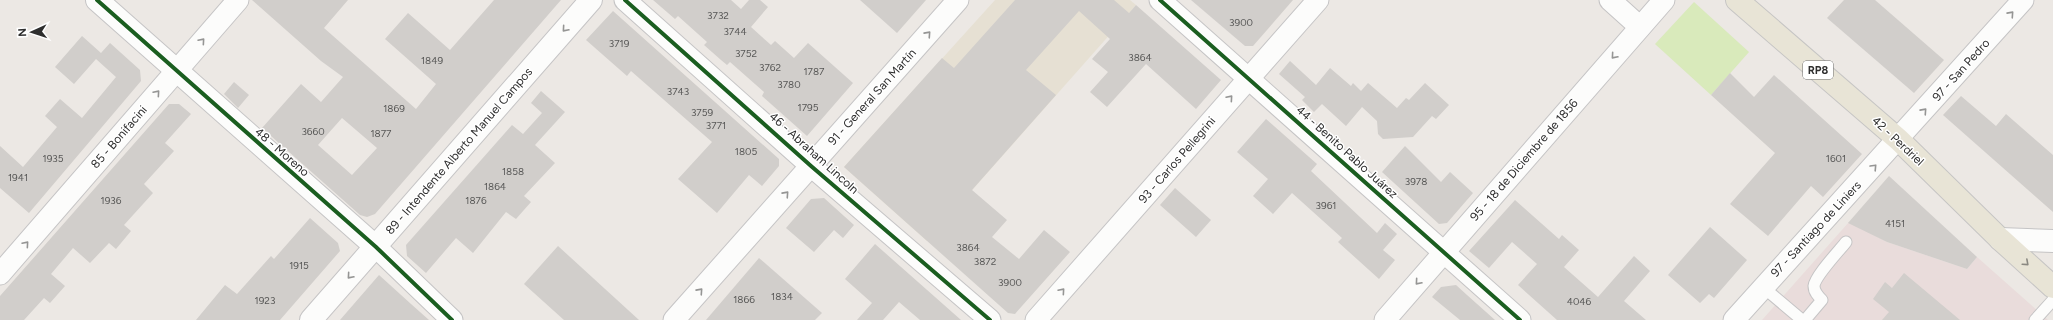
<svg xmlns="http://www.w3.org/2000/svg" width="2053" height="320" font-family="Figtree,sans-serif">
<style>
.education{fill:#e6e0d3}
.medical{fill:#e9dcdb}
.pitch{fill:#d9eabb}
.building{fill:#d1cecb;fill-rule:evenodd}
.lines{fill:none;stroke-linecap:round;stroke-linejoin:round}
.service-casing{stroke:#c5c4c5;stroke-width:13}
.minor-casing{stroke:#c5c4c5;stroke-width:23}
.tertiary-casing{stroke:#c5c4c5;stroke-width:24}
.primary-casing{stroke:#c6c5c4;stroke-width:24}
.service{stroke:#fcfcfb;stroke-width:11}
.minor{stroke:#fcfcfb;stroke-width:21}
.tertiary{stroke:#fcfcfb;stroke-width:22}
.primary{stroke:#e8e4d6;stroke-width:22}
.cycleway-casing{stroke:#fff;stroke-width:6}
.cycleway{stroke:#1b5e20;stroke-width:4}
.oneway{stroke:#959594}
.oneway2{stroke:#8b8982}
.labels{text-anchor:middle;stroke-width:3;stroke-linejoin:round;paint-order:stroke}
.number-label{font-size:10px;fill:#585857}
.shield{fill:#fff;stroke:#6d6d6d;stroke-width:1}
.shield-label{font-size:11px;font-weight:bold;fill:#2e2e2e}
.street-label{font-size:12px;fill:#2e2e2e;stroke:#fff}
</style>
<rect width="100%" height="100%" fill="#ece8e4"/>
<path class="education" d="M995,0H1130L1136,5L927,241L844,167Z"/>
<path class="medical" d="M1849,222L1887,242L1967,269L1977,257L2048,320H1762Z"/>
<path class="pitch" d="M1694,2L1749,52L1711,95L1655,44Z"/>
<g class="building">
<path d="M252,0H348L324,28L416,109L436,84L385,39L408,13L450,50L494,0H561L375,214L367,217L360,215L262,128L301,84L321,102L343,77L321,61ZM342,118L377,148L352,175L318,145Z"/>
<path d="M653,0H731L741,9L749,0H760L768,7L751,27L771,45L775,41L794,58L808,43L853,83L807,136L762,96L764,92L730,62L727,65L721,60L704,45L707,42L678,16L675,19Z"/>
<path d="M860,0H926L897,33Z"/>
<path d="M1015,0H1114L1129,13L1136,5L1221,80L1196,109L1146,64L1107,107L1090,92L1108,72L1092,59L1110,39L1079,11L1026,70L1056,95L972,190L1007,220L992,237L1019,259L1044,230L1070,252L1015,314L1008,313L844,167L942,58L954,68Z"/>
<path d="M1191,0H1293L1253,46H1245Z"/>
<path d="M1844,0H1875L1944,60L1914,93L1827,18Z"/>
<path d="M613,11L779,159V166L762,186L749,175L717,213L678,179L712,142L631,71L627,76L586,40Z"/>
<path d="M82,36L101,53L110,43L140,70L141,81L29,213L0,188V146L23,167L57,127L45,116L60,99L82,118L116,77L96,59L74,84L55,67Z"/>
<path d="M1290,61L1316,85L1330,68L1351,86L1353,83L1361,91L1368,83L1397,108L1406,98L1409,100L1425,83L1449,105L1436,119L1432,116L1413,137L1383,139L1378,134L1377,121L1362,107L1346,126L1322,104L1314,112L1302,100L1305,97L1279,74Z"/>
<path d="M1730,73L1754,97L1774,75L1862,154L1823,197L1811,186L1768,236L1730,204L1775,153L1711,95Z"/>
<path d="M234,82L249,95L238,108L224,94Z"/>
<path d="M541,91L565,112L535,145L555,163L524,196L531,202L516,219L506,212L473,253L456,238L426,273L407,256L406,245L512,125L523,134L542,113L531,103Z"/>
<path d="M1961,96L1996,126L2006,114L2053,155V212L1943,115Z"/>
<path d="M169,104H179L191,114L165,143L174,151L144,184L153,193L124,225L131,231L116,249L109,243L90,263L73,248L51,274L65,286L50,303L44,298L24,320H0V296Z"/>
<path d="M1266,119L1317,164L1311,171L1377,233L1385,223L1397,234L1383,250L1395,260L1379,279L1338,242L1342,238L1292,193L1273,214L1253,196L1268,179L1237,152Z"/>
<path d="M1405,146L1441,182L1450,172L1473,193L1447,223L1439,224L1382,172Z"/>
<path d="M1889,176L1977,257L1967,269L1887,242L1848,223Z"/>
<path d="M1175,188L1211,220L1196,237L1160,205Z"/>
<path d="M824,198L854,225L843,238L834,230L814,252L786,228L811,199Z"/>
<path d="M1515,200L1559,239L1562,235L1579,250L1564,267L1598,297L1634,256L1650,271L1624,301L1646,320H1557L1518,285L1537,264L1512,242L1489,268L1469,251Z"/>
<path d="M310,218L338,243L340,251L280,320H196L225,285L237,294L271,256L274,259Z"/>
<path d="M1710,227L1747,260L1714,298L1709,294L1700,303L1668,275Z"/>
<path d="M875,244L935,297L961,320H920L899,302L883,320H857L872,303L845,279Z"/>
<path d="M558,246L639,320H564L524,284Z"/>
<path d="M759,258L822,313L815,320H706Z"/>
<path d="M1904,273L1960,320H1882L1889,312L1873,299L1885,282L1892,288Z"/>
<path d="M379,275L411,304L429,320H340Z"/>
<path d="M1456,285L1467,295L1495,320H1460L1432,297L1441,287Z"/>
</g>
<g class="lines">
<defs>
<g id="service">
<path d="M1763,287L1802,320"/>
<path d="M1805,320L1822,300C1818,296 1814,292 1814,286C1815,276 1839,251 1846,242"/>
<path d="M2035,320L2053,300"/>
</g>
<g id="minor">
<path d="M625,0L811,166L990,320"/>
<path d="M1160,0L1520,320"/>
<path d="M1610,0L1640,27"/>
<path d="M376,247L452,320"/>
<path d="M0,274L238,0"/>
<path d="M674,320L958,0"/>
<path d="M1036,320L1318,0"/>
<path d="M1385,320L1664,0"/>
<path d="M1734,320L2023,0"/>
</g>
<g id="tertiary">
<path d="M97,0L376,247"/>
<path d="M2000,239L2053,241"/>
<path d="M311,320L591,0"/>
</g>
<path id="primary" d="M1737,0L1899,140L2000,239L2053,287"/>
</defs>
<use href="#service" class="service-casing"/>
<use href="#minor" class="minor-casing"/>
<use href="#tertiary" class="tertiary-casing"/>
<use href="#primary" class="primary-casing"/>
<use href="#service" class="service"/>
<use href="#minor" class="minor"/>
<use href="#tertiary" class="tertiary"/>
<use href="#primary" class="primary"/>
<defs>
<g id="cycleway">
<path d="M97,0L376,247L452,320"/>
<path d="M625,0L811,166L990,320"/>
<path d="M1160,0L1520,320"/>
</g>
</defs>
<use href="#cycleway" class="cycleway-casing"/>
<use href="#cycleway" class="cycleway"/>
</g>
<defs><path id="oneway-chevron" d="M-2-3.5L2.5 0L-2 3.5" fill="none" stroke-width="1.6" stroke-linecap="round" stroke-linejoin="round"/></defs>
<g class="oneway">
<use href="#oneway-chevron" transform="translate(2011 14) rotate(-48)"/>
<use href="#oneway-chevron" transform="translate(565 29) rotate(131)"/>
<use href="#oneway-chevron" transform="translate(928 34) rotate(-48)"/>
<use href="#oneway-chevron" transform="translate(202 41) rotate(-49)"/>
<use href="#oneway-chevron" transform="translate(1614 56) rotate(131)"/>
<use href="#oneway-chevron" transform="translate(157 93) rotate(-49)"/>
<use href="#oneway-chevron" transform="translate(1230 98) rotate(-49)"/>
<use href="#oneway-chevron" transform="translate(1924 111) rotate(-48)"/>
<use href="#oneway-chevron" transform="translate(1874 167) rotate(-47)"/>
<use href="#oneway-chevron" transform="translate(786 194) rotate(-48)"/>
<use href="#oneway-chevron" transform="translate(26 244) rotate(-49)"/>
<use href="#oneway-chevron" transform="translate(350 276) rotate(131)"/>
<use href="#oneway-chevron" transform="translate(1418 282) rotate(131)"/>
<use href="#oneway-chevron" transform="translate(700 291) rotate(-48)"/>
<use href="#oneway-chevron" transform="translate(1062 291) rotate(-49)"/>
</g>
<use class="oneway2" href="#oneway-chevron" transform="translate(2026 263) rotate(42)"/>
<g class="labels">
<g class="number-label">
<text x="718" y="19">3732</text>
<text x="1241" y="26">3900</text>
<text x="735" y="35">3744</text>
<text x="619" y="47">3719</text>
<text x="746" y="57">3752</text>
<text x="1140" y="61">3864</text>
<text x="432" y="64">1849</text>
<text x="770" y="71">3762</text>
<text x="814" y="75">1787</text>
<text x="789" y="88">3780</text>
<text x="678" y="95">3743</text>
<text x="808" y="111">1795</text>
<text x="394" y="112">1869</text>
<text x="702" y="116">3759</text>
<text x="716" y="129">3771</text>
<text x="313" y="135">3660</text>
<text x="381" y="137">1877</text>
<text x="746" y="155">1805</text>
<text x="53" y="162">1935</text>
<text x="1836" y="162">1601</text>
<text x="513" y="175">1858</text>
<text x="18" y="181">1941</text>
<text x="1416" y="185">3978</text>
<text x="495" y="190">1864</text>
<text x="111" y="204">1936</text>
<text x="476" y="204">1876</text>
<text x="1326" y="209">3961</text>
<text x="1895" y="227">4151</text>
<text x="968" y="251">3864</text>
<text x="985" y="265">3872</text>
<text x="299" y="269">1915</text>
<text x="1010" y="286">3900</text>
<text x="782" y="300">1834</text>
<text x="744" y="303">1866</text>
<text x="265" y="304">1923</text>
<text x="1579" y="305">4046</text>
</g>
<rect class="shield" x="1803" y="61" width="30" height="18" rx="3"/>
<g class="shield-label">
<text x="1818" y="74">RP8</text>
</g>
<g class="street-label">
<text transform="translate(1961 70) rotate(-48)" y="4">97 - San Pedro</text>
<text transform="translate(872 97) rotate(-48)" y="4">91 - General San Martín</text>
<text transform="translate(119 137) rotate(-49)" y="4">85 - Bonifacini</text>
<text transform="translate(1898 141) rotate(43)" y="4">42 - Perdriel</text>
<text transform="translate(459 151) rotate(-49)" y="4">89 - Intendente Alberto Manuel Campos</text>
<text transform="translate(282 152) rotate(41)" y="4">48 - Moreno</text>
<text transform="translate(1347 152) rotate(42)" y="4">44 - Benito Pablo Juárez</text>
<text transform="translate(814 153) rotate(42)" y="4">46 - Abraham Lincoln</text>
<text transform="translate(1177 160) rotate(-49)" y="4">93 - Carlos Pellegrini</text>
<text transform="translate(1524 160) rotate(-49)" y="4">95 - 18 de Diciembre de 1856</text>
<text transform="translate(1816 229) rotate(-47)" y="4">97 - Santiago de Liniers</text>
</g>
</g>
<g transform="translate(32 32) rotate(267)" stroke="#ffffff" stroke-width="3" paint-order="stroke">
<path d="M0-3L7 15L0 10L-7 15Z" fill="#2e2e2e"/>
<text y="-6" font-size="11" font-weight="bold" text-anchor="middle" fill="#2e2e2e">N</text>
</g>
</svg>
